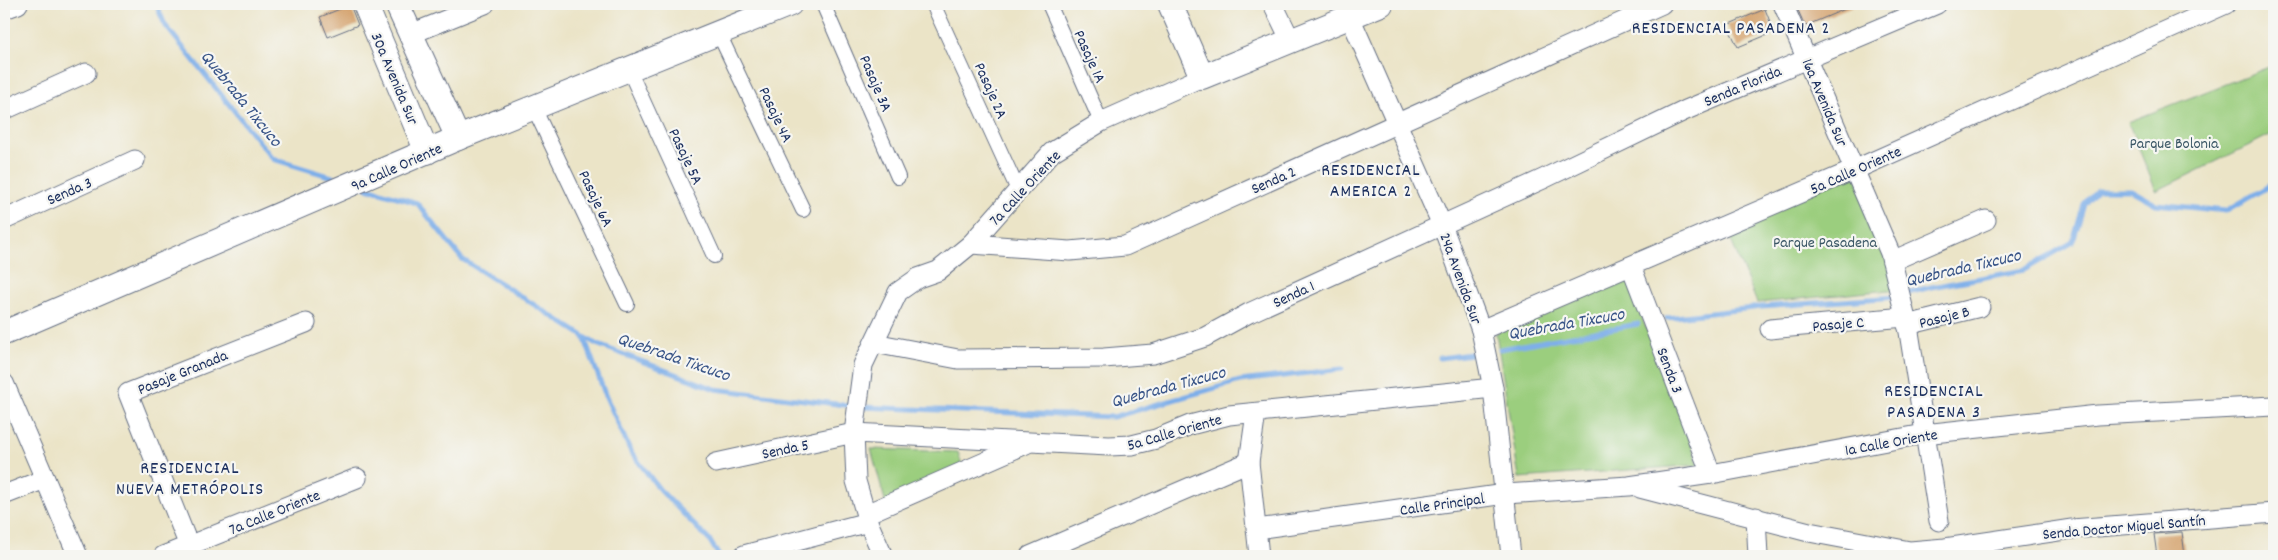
<svg xmlns="http://www.w3.org/2000/svg" width="2278" height="560" font-family="Dekko,sans-serif">
<style>
.green{fill:#9bce7e;stroke:#5b7e6e}
.lines{fill:none;stroke-linecap:round;stroke-linejoin:round}
.stream{stroke:#7eafe9;stroke-width:5}
.building{fill:#d5a471}
.pedestrian-casing{stroke:#646e83;stroke-width:16}
.minor-casing{stroke:#646e83;stroke-width:21}
.tertiary-casing{stroke:#646e83;stroke-width:26}
.pedestrian{stroke:#fff;stroke-width:14}
.minor{stroke:#fff;stroke-width:19}
.tertiary{stroke:#fff;stroke-width:24}
.labels{text-anchor:middle;stroke-width:4.5;stroke-linejoin:round;paint-order:stroke}
.street-label{font-size:16px;fill:#1b2f5e;stroke:#f6f6f2}
.park-label{font-size:16px;fill:#3b5766;stroke:#f6f6f2}
.neighbourhood-label{font-size:18px;letter-spacing:1px;fill:#1b2f5e;stroke:#f6f6f2}
.water-label{font-size:18px;font-style:italic;fill:#395588;stroke:#f6f6f2}
</style>
<rect width="100%" height="100%" fill="#f6f6f2"/>
<filter id="ink" filterUnits="userSpaceOnUse"><feTurbulence type="fractalNoise" baseFrequency=".02" numOctaves="2"/><feDisplacementMap in="SourceGraphic" scale="10" xChannelSelector="R" yChannelSelector="G"/><feConvolveMatrix kernelMatrix="1 2 1 2 8 2 1 2 1" color-interpolation-filters="sRGB"/></filter>
<filter id="wash" filterUnits="userSpaceOnUse"><feTurbulence type="fractalNoise" baseFrequency=".0096" numOctaves="4" result="noise"/><feDisplacementMap in="SourceGraphic" scale="20" xChannelSelector="R" yChannelSelector="G"/><feGaussianBlur stdDeviation="1.12" result="paint"/><feColorMatrix in="noise" values="0 0 0 0 0 0 0 0 0 0 0 0 0 0 0 0 0 1.4 0 .05"/><feComposite in="paint" operator="in"/></filter>
<g filter="url(#wash)">
<rect width="100%" height="100%" fill="#ebe4c7"/>
<g class="green">
<path d="M2274,65V133L2156,191L2128,122Z"/>
<path d="M1854,170L1899,289L1757,303L1725,226Z"/>
<path d="M1626,276L1699,465L1519,478L1496,333Z"/>
<path d="M871,449L958,452L962,465L886,504Z"/>
</g>
<g class="lines">
<g class="stream">
<path d="M156,4L165,25L273,159L339,179"/>
<path d="M364,187L417,203L462,259L596,344L715,389L853,406"/>
<path d="M1904,294L1931,287L2024,270L2073,242L2084,204L2097,190H2131L2156,204L2226,211L2274,183"/>
<path d="M1667,318L1762,307L1896,297"/>
<path d="M584,337L606,397L631,452L660,490L710,541L719,556"/>
<path d="M1500,349L1638,324"/>
<path d="M1440,358L1471,354"/>
<path d="M861,407L1113,417L1240,381L1342,369"/>
</g>
</g>
<g id="blocks">
<g class="building">
<path d="M1806,4H1857L1805,26L1797,8Z"/>
<path d="M350,5L358,25L328,37L320,17Z"/>
<path d="M1765,9L1774,32L1738,47L1727,25Z"/>
<path d="M2182,532L2185,556H2157L2154,534Z"/>
</g>
</g>
</g>
<g filter="url(#ink)">
<use href="#blocks" fill-opacity="0" stroke="#646e83" stroke-width="1"/>
<g class="lines">
<defs>
<g id="pedestrian">
<path d="M823,4L898,177"/>
<path d="M933,4L1018,190"/>
<path d="M1049,4L1101,122"/>
<path d="M719,34L803,210"/>
<path d="M629,70L714,256"/>
<path d="M534,108L627,304"/>
</g>
<g id="minor">
<path d="M1273,4L1291,41"/>
<path d="M1783,4L1890,253L1909,332L1939,521"/>
<path d="M4,9L18,4"/>
<path d="M1350,17L1442,225L1481,330L1493,388L1511,556"/>
<path d="M411,34L485,4"/>
<path d="M4,110L86,73"/>
<path d="M4,220L135,160"/>
<path d="M971,244L1070,251L1125,246L1662,4"/>
<path d="M1892,261L1986,220"/>
<path d="M1631,266L1711,474"/>
<path d="M1907,325L1980,307"/>
<path d="M1770,329L1905,317"/>
<path d="M1481,330L1854,170L2226,4"/>
<path d="M874,343L958,359L1104,358L1153,354L1205,337L1249,313L1543,179L1686,110L1937,4"/>
<path d="M4,383L78,556"/>
<path d="M1256,413L1249,462L1259,556"/>
<path d="M716,463L854,433L1109,446L1132,445L1156,439L1190,425L1229,415L1493,388"/>
<path d="M1640,488L1809,532L1910,551L1945,548L2072,529L2274,513"/>
<path d="M4,495L45,479"/>
<path d="M866,514L1026,444"/>
<path d="M1756,517L1758,556"/>
<path d="M1257,529L1505,494L1629,486L1711,474L1924,434L2098,415L2274,406"/>
<path d="M189,546L128,393L306,323"/>
<path d="M744,555L868,522"/>
<path d="M163,556L357,478"/>
<path d="M883,556L868,522L856,481L854,433L863,365L898,292L918,278L938,271L971,244L1052,152L1101,122L1202,77"/>
<path d="M1030,556L1249,462"/>
</g>
<g id="tertiary">
<path d="M365,4L427,152"/>
<path d="M397,4L458,138"/>
<path d="M1170,4L1202,77L1381,4"/>
<path d="M4,333L458,138L790,4"/>
</g>
</defs>
<use href="#pedestrian" class="pedestrian-casing"/>
<use href="#minor" class="minor-casing"/>
<use href="#tertiary" class="tertiary-casing"/>
<use href="#pedestrian" class="pedestrian"/>
<use href="#minor" class="minor"/>
<use href="#tertiary" class="tertiary"/>
</g>
</g>
<g class="labels">
<g class="street-label">
<text transform="translate(1091 56) rotate(66)" y="6">Pasaje 1A</text>
<text transform="translate(396 78) rotate(67)" y="6">30a Avenida Sur</text>
<text transform="translate(877 83) rotate(67)" y="6">Pasaje 3A</text>
<text transform="translate(1742 85) rotate(-23)" y="6">Senda Florida</text>
<text transform="translate(992 90) rotate(66)" y="6">Pasaje 2A</text>
<text transform="translate(1826 102) rotate(67)" y="6">16a Avenida Sur</text>
<text transform="translate(777 114) rotate(65)" y="6">Pasaje 4A</text>
<text transform="translate(687 156) rotate(65)" y="6">Pasaje 5A</text>
<text transform="translate(396 166) rotate(-24)" y="6">9a Calle Oriente</text>
<text transform="translate(1855 169) rotate(-24)" y="6">5a Calle Oriente</text>
<text transform="translate(1273 179) rotate(-24)" y="6">Senda 2</text>
<text transform="translate(1024 187) rotate(-47)" y="6">7a Calle Oriente</text>
<text transform="translate(69 190) rotate(-24)" y="6">Senda 3</text>
<text transform="translate(597 198) rotate(65)" y="6">Pasaje 6A</text>
<text transform="translate(1462 278) rotate(70)" y="6">24a Avenida Sur</text>
<text transform="translate(1293 293) rotate(-25)" y="6">Senda 1</text>
<text transform="translate(1944 316) rotate(-14)" y="6">Pasaje B</text>
<text transform="translate(1838 323) rotate(-5)" y="6">Pasaje C</text>
<text transform="translate(1671 370) rotate(69)" y="6">Senda 3</text>
<text transform="translate(182 371) rotate(-22)" y="6">Pasaje Granada</text>
<text transform="translate(1174 431) rotate(-16)" y="6">5a Calle Oriente</text>
<text transform="translate(1891 441) rotate(-10)" y="6">1a Calle Oriente</text>
<text transform="translate(785 448) rotate(-12)" y="6">Senda 5</text>
<text transform="translate(1442 503) rotate(-8)" y="6">Calle Principal</text>
<text transform="translate(274 511) rotate(-22)" y="6">7a Calle Oriente</text>
<text transform="translate(2124 526) rotate(-5)" y="6">Senda Doctor Miguel Santín</text>
</g>
<g class="park-label">
<text x="2174" y="148">Parque Bolonia</text>
<text x="1825" y="247">Parque Pasadena</text>
</g>
<g class="neighbourhood-label">
<text x="1731" y="33">RESIDENCIAL PASADENA 2</text>
<text x="1371" y="175">RESIDENCIAL<tspan x="1371" dy="21">AMERICA 2</tspan></text>
<text x="1934" y="396">RESIDENCIAL<tspan x="1934" dy="21">PASADENA 3</tspan></text>
<text x="190" y="473">RESIDENCIAL<tspan x="190" dy="21">NUEVA METRÓPOLIS</tspan></text>
</g>
<g class="water-label">
<text transform="translate(242 98) rotate(51)" y="6">Quebrada Tixcuco</text>
<text transform="translate(1963 267) rotate(-13)" y="6">Quebrada Tixcuco</text>
<text transform="translate(1566 323) rotate(-10)" y="6">Quebrada Tixcuco</text>
<text transform="translate(674 356) rotate(19)" y="6">Quebrada Tixcuco</text>
<text transform="translate(1168 386) rotate(-15)" y="6">Quebrada Tixcuco</text>
</g>
</g>
<rect width="2278" height="560" fill="none" stroke="#f6f6f2" stroke-width="20"/>
</svg>
